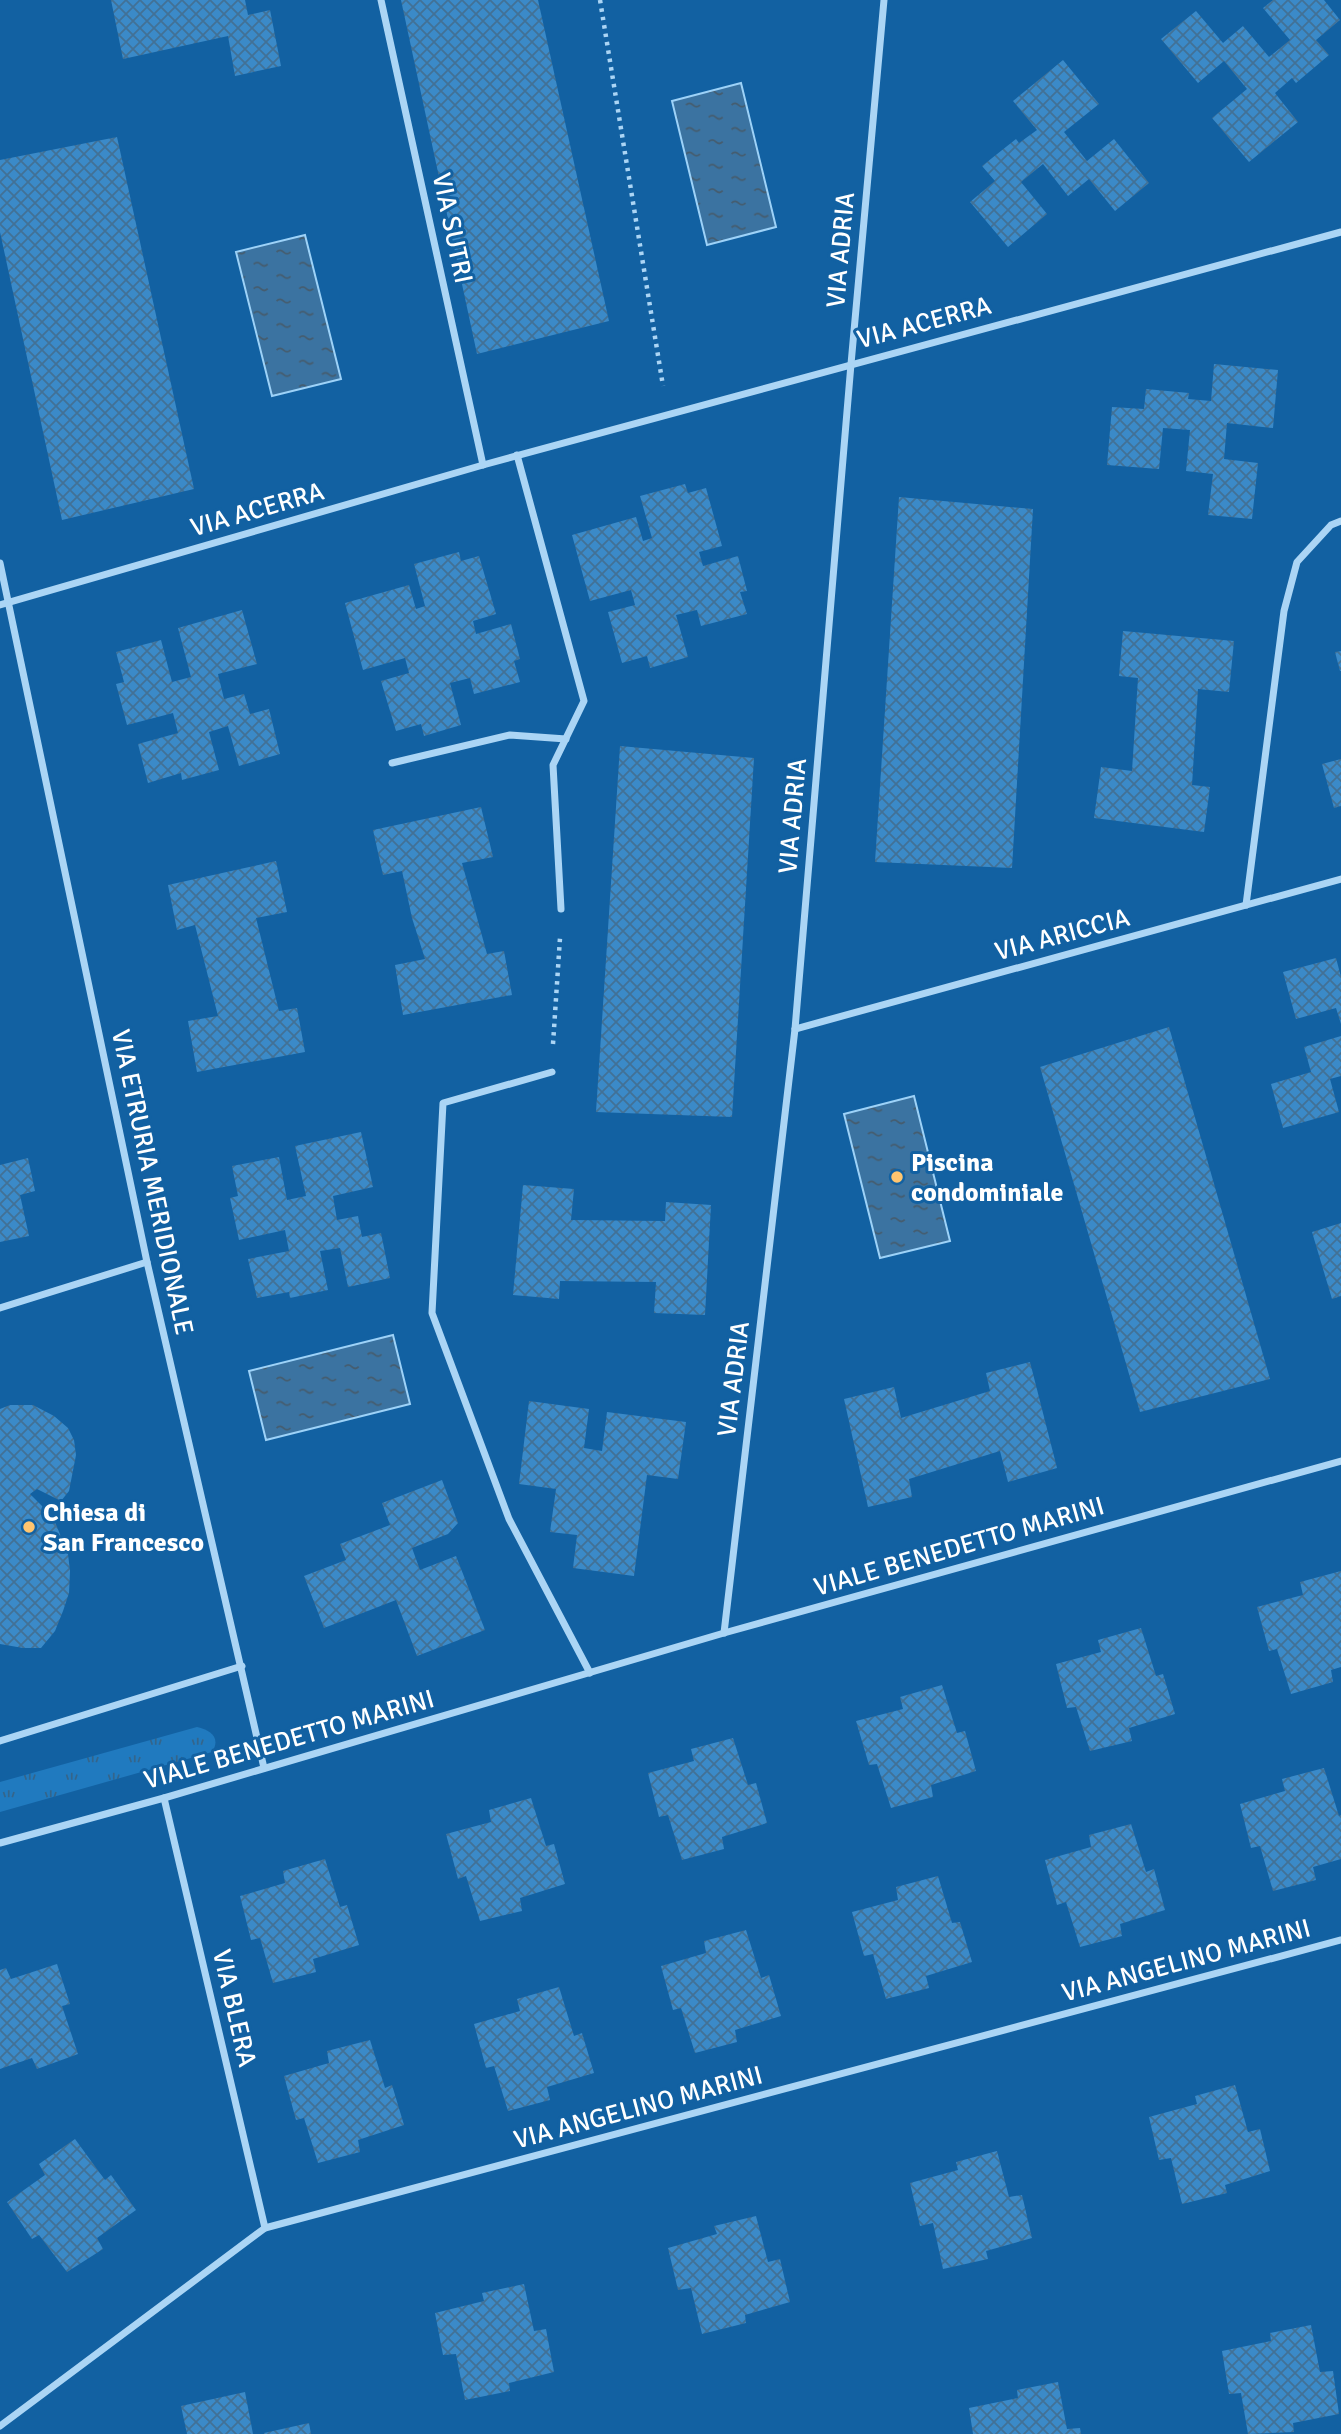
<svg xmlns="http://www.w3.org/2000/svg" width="1341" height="2434" font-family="Signika,sans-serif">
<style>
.grass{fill:url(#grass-tufts)}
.water{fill:url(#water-ripples);stroke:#9dd2f8;stroke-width:2}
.building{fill:url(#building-cross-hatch)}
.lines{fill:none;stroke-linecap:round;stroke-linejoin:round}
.path{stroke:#abd5f5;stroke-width:4.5;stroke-dasharray:3.5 5;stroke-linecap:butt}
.minor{stroke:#abd5f5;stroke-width:7}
.poi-dot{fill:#ffc56f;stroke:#1261a2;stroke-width:2.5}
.labels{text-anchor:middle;stroke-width:6;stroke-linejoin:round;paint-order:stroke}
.street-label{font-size:26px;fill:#fff;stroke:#1261a2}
.poi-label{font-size:26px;font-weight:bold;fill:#fff;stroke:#1261a2;text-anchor:start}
</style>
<defs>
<pattern id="grass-tufts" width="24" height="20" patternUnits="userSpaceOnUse" patternTransform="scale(1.75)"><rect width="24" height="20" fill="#207abf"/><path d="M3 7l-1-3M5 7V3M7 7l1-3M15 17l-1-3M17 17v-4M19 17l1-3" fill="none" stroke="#34658b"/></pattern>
<pattern id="water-ripples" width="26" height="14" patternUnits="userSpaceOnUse" patternTransform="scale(1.75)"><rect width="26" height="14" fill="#3b73a1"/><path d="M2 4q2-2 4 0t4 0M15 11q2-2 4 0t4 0" fill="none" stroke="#455c6e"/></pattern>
<pattern id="building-cross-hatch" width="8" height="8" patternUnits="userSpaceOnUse" patternTransform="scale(1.75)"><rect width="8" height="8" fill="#3b8ac8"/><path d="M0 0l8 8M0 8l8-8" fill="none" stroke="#427196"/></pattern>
</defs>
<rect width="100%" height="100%" fill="#1261a2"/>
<path class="grass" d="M197,1727C211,1730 221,1738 212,1752L0,1812V1782Z"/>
<g class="water">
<path d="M741,83L776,227L707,245L672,101Z"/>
<path d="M305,235L341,379L272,396L236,252Z"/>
<path d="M914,1096L950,1241L880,1258L844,1114Z"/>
<path d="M393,1335L410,1404L266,1440L249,1371Z"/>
</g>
<g class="building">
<path d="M111,0H245L248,15L270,10L281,66L235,76L228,36L123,59Z"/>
<path d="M401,0H538L609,321L477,354Z"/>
<path d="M1273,0H1324L1340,20L1316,40L1329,55L1296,83L1292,78L1275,93L1298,122L1249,162L1212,118L1247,89L1224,61L1198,83L1161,39L1196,11L1223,43L1243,26L1269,57L1290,40L1263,8Z"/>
<path d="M1063,60L1099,104L1064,132L1087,161L1114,139L1149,183L1115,211L1089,179L1068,196L1043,164L1021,182L1047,214L1008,247L970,202L995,181L982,166L1016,139L1019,143L1037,130L1013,101Z"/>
<path d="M117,137L194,489L62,520L0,232V160Z"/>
<path d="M1214,364L1278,370L1273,428L1227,423L1224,459L1258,463L1252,519L1208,515L1213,474L1186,471L1190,430L1163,428L1159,469L1107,465L1112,407L1144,409L1146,389L1189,393L1188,399L1211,401Z"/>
<path d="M685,484L688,493L706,488L722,546L699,552L703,566L738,556L747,591L740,592L747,614L701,626L697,610L676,615L688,657L650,668L647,656L622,663L608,612L635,605L631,590L590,601L572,535L636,517L643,541L652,538L640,496Z"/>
<path d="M899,497L1033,509L1012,868L875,862Z"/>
<path d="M459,552L461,561L479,556L496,614L473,621L476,634L511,624L520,659L514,661L520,682L474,694L470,678L450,683L461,725L424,736L421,724L396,731L381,681L409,673L405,658L363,670L345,603L409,585L416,609L425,606L414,564Z"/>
<path d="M242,610L257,664L218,674L224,699L244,694L250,714L269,709L280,754L239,766L228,726L209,732L219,770L182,780L181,773L148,783L138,744L178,733L173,713L127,725L116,684L124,682L116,652L161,640L172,682L191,677L178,628Z"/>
<path d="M1123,631L1234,641L1229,692L1198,689L1192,785L1210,787L1204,832L1094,818L1101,767L1132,771L1138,678L1119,676Z"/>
<path d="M1341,651V671H1340L1335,652Z"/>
<path d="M620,746L754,758L732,1117L596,1112Z"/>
<path d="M1341,759V806L1334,808L1322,764Z"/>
<path d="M481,807L493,857L462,863L487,954L504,951L512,995L403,1015L395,965L425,959L412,918L402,871L383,875L373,830Z"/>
<path d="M276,861L287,912L256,918L279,1011L297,1008L305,1052L197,1072L188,1021L218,1016L195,925L177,930L168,885Z"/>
<path d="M1336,958L1341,977V1024L1336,1008L1296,1019L1283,972Z"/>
<path d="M1169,1027L1270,1379L1140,1412L1040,1067Z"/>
<path d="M1341,1036V1076L1330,1079L1339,1112L1283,1128L1271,1084L1311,1072L1304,1047Z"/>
<path d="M361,1132L373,1187L333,1196L337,1220L358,1216L362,1237L381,1233L390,1278L348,1287L340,1248L320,1251L328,1290L290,1298L289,1292L257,1298L248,1259L289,1251L285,1230L239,1240L230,1198L238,1196L232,1166L279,1157L287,1200L306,1196L295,1146Z"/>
<path d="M28,1158L35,1191L20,1195L29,1236L0,1242V1165Z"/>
<path d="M523,1185L574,1189L571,1220L665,1221L666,1202L711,1205L705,1315L654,1313L656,1282L560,1281L559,1299L513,1295Z"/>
<path d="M1341,1223V1296L1332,1299L1312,1232Z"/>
<path d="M1030,1362L1057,1468L1008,1482L1000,1451L909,1479L912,1497L868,1507L844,1399L894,1387L901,1418L990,1391L986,1373Z"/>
<path d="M529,1401L589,1409L584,1448L602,1451L607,1412L686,1422L678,1479L647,1475L634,1576L573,1568L577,1535L550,1532L556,1489L519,1484Z"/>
<path d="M10,1405H33L54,1416L68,1428L74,1440L76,1455L69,1491L61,1501L37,1489L30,1494L53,1517L68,1554L70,1571L69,1593L63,1611L55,1631L41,1648H23L0,1644V1409Z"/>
<path d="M442,1480L458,1523L448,1534L412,1548L420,1570L456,1556L485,1630L417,1656L396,1600L324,1628L304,1576L346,1560L340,1544L390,1525L382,1503Z"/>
<path d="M1341,1571V1667L1331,1670L1333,1682L1291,1694L1277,1649L1269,1651L1257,1607L1303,1595L1300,1582Z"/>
<path d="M1141,1628L1156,1676L1163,1674L1175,1714L1129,1728L1132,1741L1090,1751L1076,1707L1067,1708L1056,1664L1101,1652L1098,1640Z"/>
<path d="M942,1685L957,1733L965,1731L976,1771L931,1785L933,1797L891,1808L877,1764L869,1765L856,1721L903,1709L900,1697Z"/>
<path d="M733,1738L748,1785L756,1783L767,1823L722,1837L724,1849L682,1860L668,1815L659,1817L648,1773L694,1761L691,1749Z"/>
<path d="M1324,1768L1339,1816L1341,1815V1859L1313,1867L1316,1880L1273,1891L1260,1846L1251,1848L1240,1804L1285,1791L1282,1779Z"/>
<path d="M531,1798L546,1846L554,1844L565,1884L520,1898L522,1911L480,1921L466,1876L458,1879L446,1834L491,1822L489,1810Z"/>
<path d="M1131,1824L1146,1872L1154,1869L1165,1910L1120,1924L1122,1936L1080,1947L1066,1902L1057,1905L1045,1860L1091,1847L1089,1835Z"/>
<path d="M325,1859L340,1907L347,1905L359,1945L313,1959L316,1972L273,1983L260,1938L251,1940L240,1896L285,1883L283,1871Z"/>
<path d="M938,1876L952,1923L960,1922L972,1962L926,1976L929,1988L886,1999L873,1954L864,1956L852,1912L898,1900L896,1887Z"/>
<path d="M746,1930L761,1978L769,1975L781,2016L735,2030L737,2042L695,2053L681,2008L673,2010L661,1966L706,1953L704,1941Z"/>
<path d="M57,1964L70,2004L62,2006L78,2054L37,2069L32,2058L0,2069V1970L6,1968L11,1979Z"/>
<path d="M559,1987L574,2036L582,2033L594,2073L547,2087L550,2100L508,2111L494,2066L486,2068L474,2024L520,2011L517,1999Z"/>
<path d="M370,2040L385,2088L392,2085L404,2125L358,2140L360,2152L318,2163L304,2118L296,2120L284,2076L329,2063L327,2051Z"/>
<path d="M1235,2085L1248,2132L1260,2129L1270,2171L1225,2185L1227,2193L1182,2204L1171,2158L1159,2160L1149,2117L1197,2104L1195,2096Z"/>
<path d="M75,2139L105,2180L111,2175L136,2210L97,2238L103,2249L67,2272L39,2235L32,2239L7,2202L45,2175L39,2164Z"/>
<path d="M997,2151L1009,2197L1022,2195L1032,2238L986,2251L988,2259L943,2269L933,2223L920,2226L910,2183L958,2170L956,2162Z"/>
<path d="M756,2216L768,2262L780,2259L790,2302L745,2315L746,2323L702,2334L691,2288L678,2290L668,2248L717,2234L714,2226Z"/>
<path d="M524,2284L534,2331L546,2329L554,2372L509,2383L510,2391L465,2400L456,2354L443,2355L435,2313L484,2301L482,2293Z"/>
<path d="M1311,2325L1320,2372L1333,2371L1339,2414L1293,2423L1294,2432L1248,2434L1241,2393L1229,2394L1222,2351L1271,2341L1270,2333Z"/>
<path d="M1058,2382L1067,2429L1080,2428L1081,2434H973L969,2408L1018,2398L1017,2390Z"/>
<path d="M245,2392L253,2434H187L181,2406Z"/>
<path d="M309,2423L311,2434H264V2433Z"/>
</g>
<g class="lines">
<g class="path">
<path d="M600,0L663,386"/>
<path d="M553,1044L560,938"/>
</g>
<g class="minor">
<path d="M381,0L483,465"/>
<path d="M517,455L584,701L553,765L561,909"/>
<path d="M0,563L147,1262L264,1768"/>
<path d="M0,605L483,465L1341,232"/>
<path d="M392,763L510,735L566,739"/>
<path d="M1246,905L1284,611L1297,562L1331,525L1341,521"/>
<path d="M795,1029L1341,879"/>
<path d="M552,1072L443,1103L432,1313L509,1519L590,1673"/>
<path d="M0,1308L147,1262"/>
<path d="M724,1633L795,1029L851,364L884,0"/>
<path d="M0,1741L242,1666"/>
<path d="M164,1798L265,2228"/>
<path d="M0,1843L164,1798L724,1633L1341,1461"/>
<path d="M0,2426L265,2228L1341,1940"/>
</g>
</g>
<g class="poi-dot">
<circle cx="897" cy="1177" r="7"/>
<circle cx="29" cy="1527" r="7"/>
</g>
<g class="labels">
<g class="street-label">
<text transform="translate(453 228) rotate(78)" y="9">VIA SUTRI</text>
<text transform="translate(840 250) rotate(-85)" y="9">VIA ADRIA</text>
<text transform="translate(924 322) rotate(-15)" y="9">VIA ACERRA</text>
<text transform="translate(257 509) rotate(-16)" y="9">VIA ACERRA</text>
<text transform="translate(792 816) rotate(-85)" y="9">VIA ADRIA</text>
<text transform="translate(1062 934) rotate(-15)" y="9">VIA ARICCIA</text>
<text transform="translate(153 1182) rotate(78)" y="9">VIA ETRURIA MERIDIONALE</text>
<text transform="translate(733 1379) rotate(-83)" y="9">VIA ADRIA</text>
<text transform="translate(959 1546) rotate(-16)" y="9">VIALE BENEDETTO MARINI</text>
<text transform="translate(289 1739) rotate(-16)" y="9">VIALE BENEDETTO MARINI</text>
<text transform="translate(1186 1960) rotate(-15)" y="9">VIA ANGELINO MARINI</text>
<text transform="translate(235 2008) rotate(77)" y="9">VIA BLERA</text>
<text transform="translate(638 2107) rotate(-15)" y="9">VIA ANGELINO MARINI</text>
</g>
<g class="poi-label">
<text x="911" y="1171">Piscina<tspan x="911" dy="30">condominiale</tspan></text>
<text x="43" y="1521">Chiesa di<tspan x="43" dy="30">San Francesco</tspan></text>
</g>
</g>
</svg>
